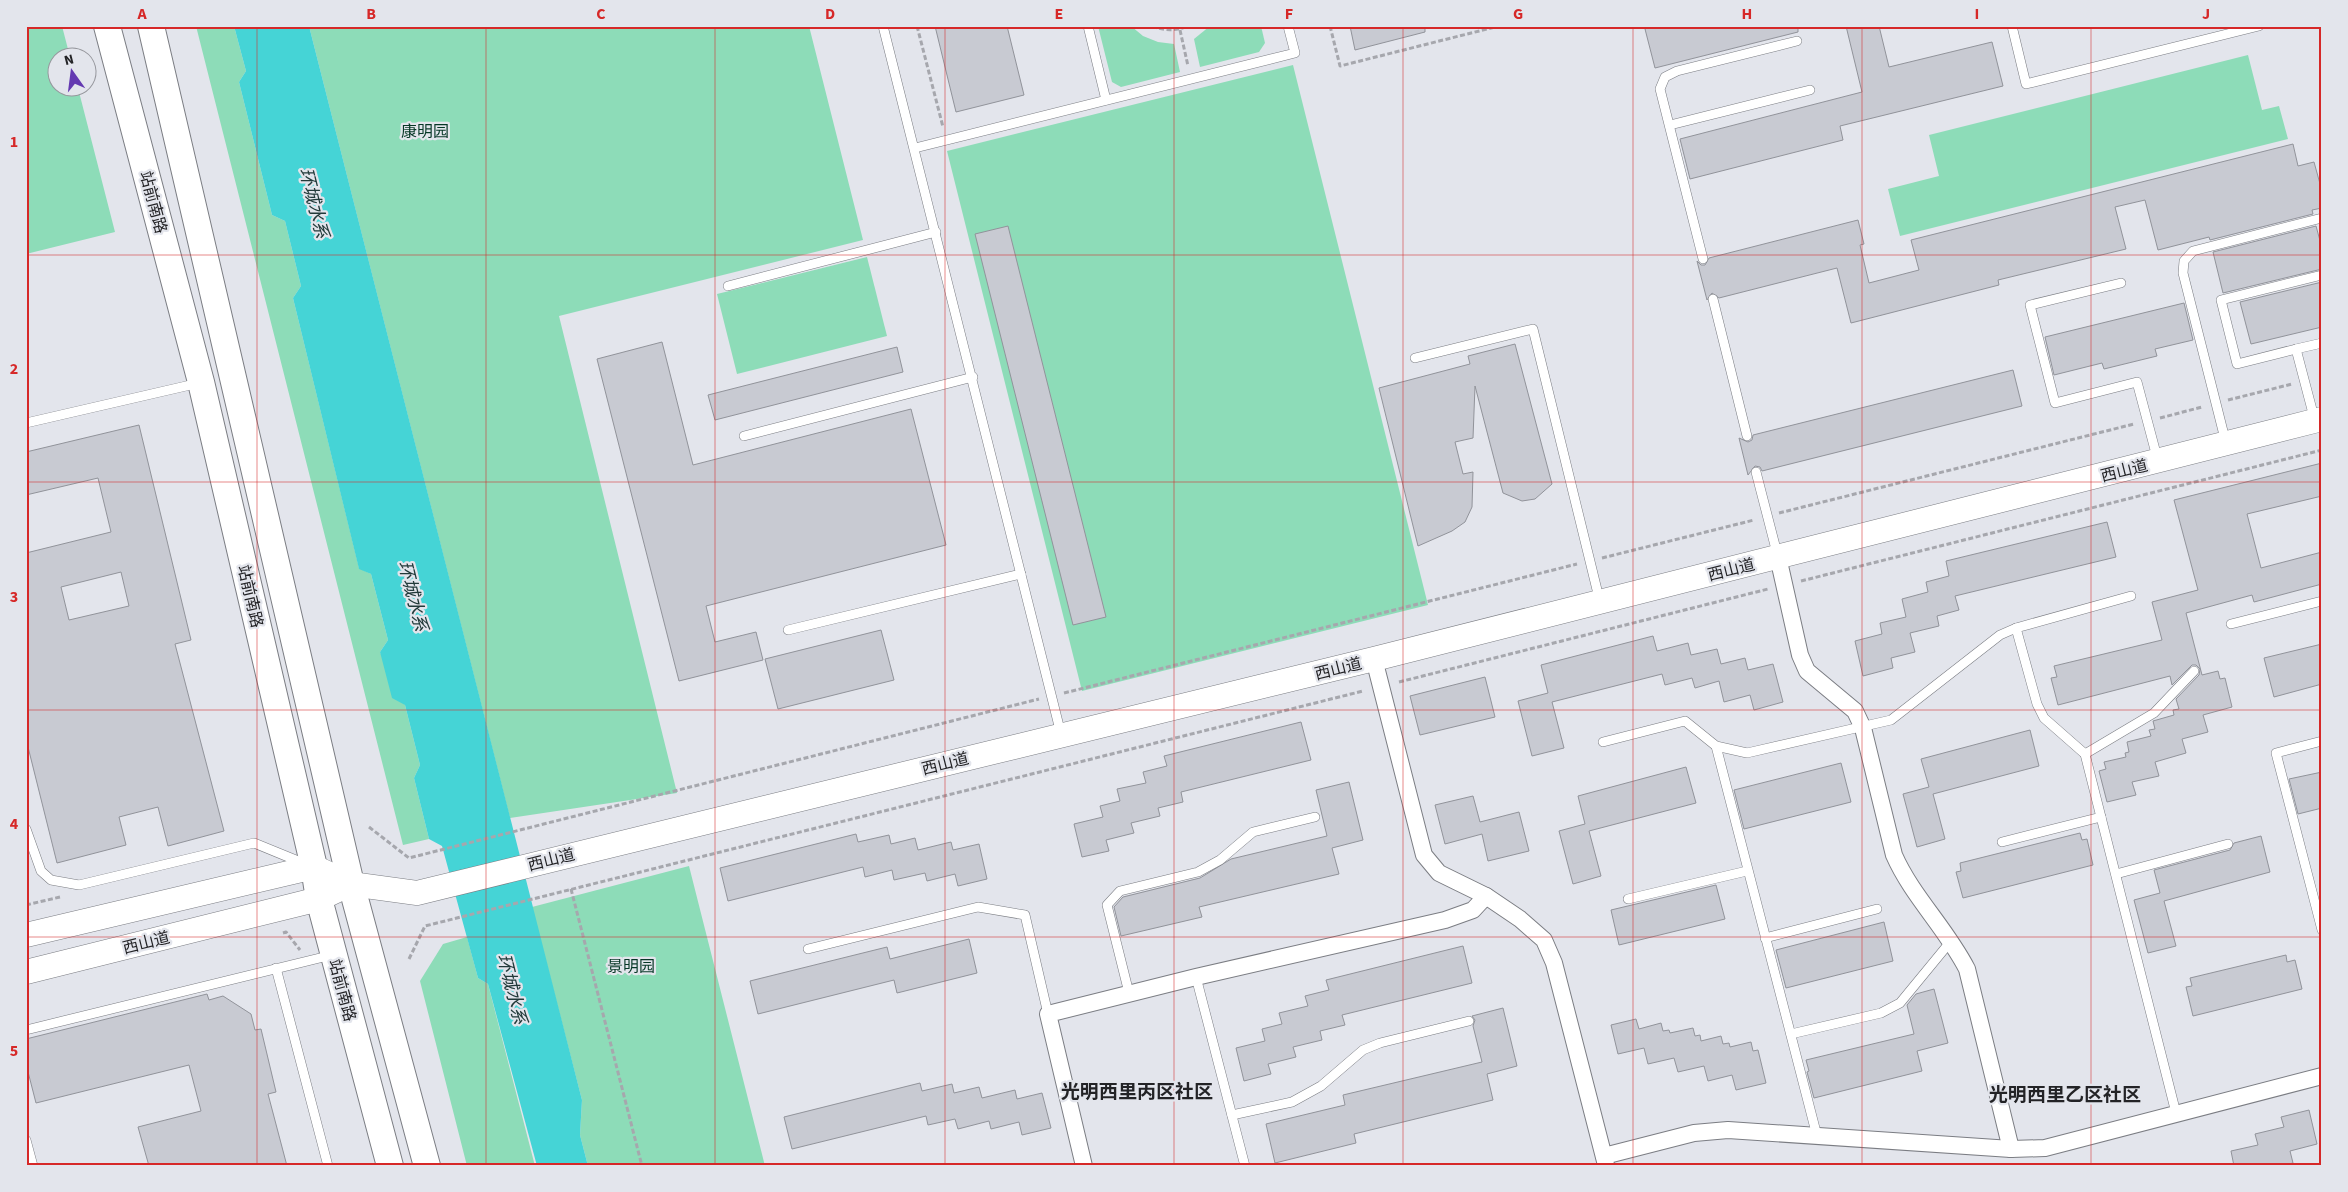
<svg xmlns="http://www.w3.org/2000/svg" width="2348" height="1192" font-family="'Source Sans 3','Noto Sans SC',sans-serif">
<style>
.green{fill:#8ddcb8}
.water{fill:#45d4d6}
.building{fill:#c8cad2;stroke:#91939a;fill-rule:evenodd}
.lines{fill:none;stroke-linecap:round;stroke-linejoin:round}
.lane-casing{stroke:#7b7d83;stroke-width:10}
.street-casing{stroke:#7b7d83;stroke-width:18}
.secondary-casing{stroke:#7b7d83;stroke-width:25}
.primary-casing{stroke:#7b7d83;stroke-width:28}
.path{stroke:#a6a7ad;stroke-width:3;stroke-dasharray:5 2.5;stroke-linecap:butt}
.lane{stroke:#fff;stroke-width:9}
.street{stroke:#fff;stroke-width:16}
.secondary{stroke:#fff;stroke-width:24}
.primary{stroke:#fff;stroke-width:26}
.grid{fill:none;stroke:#d62828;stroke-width:1;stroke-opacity:0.55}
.labels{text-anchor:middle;stroke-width:4.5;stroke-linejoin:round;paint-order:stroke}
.park-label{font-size:16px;fill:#063726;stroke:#e3e5ec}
.street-label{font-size:16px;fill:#232326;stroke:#e3e5ec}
.water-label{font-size:18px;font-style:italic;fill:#223a3a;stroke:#e3e5ec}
.quarter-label{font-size:19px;font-weight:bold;fill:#232326;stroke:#e3e5ec}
.neatline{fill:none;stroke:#d62828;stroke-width:2}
.grid-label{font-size:16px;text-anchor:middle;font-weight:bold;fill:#d62828}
</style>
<rect width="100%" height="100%" fill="#e3e5ec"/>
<g class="green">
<path d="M26,26H62L70,57L58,58V88H78L115,232L26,254Z"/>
<path d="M196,26H234L246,71L239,82L272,215L285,221L301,286L293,298L359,568L371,574L388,640L380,652L405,705L420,765L414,778L429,839L403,845Z"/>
<path d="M309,26H809L863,240L559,316L677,793L510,818Z"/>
<path d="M1098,26H1131L1143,36L1158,42L1174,44L1180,72L1121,87L1112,82Z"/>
<path d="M1210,26H1261L1265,43L1259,52L1200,67L1194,39Z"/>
<path d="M2248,55L2262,110L2279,106L2288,139L1900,236L1888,189L1939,176L1929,135Z"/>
<path d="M1293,65L1428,605L1082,691L947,151Z"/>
<path d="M867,257L887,336L737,374L717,294Z"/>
<path d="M689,866L765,1166H588L580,1135L582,1100L532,907Z"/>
<path d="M467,937L478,978L488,984L535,1166H467L420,981L443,944Z"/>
</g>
<path class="water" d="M234,26H309L582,1100L580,1135L588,1166H537L488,984L478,978L442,846L429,839L414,778L420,765L405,705L392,698L380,652L388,640L371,574L359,569L293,298L301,286L285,221L272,215L239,82L246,71Z"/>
<g class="building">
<path d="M935,26H1007L1024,95L956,112Z"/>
<path d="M1350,26H1425V32L1355,50Z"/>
<path d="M1654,26H1798V32L1655,68L1645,29Z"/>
<path d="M1846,26H1879L1889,67L1992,42L2003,86L1840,126L1843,140L1690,179L1680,139L1862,92Z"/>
<path d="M2293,144L2298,166L2314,162L2322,191V208L2312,210L2313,214L2210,240L2209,237L2158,250L2145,200L2115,207L2126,249L1998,280L1999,285L1851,323L1837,268L1719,298L1712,293L1707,300L1697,261L1701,265H1705L1709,258L1858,220L1864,244L1860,245L1869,283L1919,270L1911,240Z"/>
<path d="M1008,226L1106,617L1073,625L975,234Z"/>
<path d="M2316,226L2322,248V269L2223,293L2213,252Z"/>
<path d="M2322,282V327L2251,344L2240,302Z"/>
<path d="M2184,303L2193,340L2155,349L2157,356L2104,369L2102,363L2054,375L2045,337Z"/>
<path d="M662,342L693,465L911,409L946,545L706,606L715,642L756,632L763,660L679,681L597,359Z"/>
<path d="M1515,344L1552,484L1535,499L1522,501L1503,493L1475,386L1473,438L1455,442L1463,474L1473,472L1472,507L1465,522L1452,531L1418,546L1379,388L1470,364L1468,356Z"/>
<path d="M897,347L903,372L715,420L708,395Z"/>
<path d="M2013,370L2022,406L1762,471L1760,467L1755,466L1748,475L1739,438L1748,442L1752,440L1753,435Z"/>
<path d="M139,425L191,640L175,644L224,831L168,846L158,807L119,817L126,845L57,863L26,739V553L111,532L98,478L26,495V452ZM121,572L129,606L69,620L61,587Z"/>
<path d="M2322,463V496L2247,514L2261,568L2322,552V584L2254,602L2252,595L2186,613L2202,675L2218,671L2220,679L2225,678L2232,707L2203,715L2208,732L2182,739L2186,753L2155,762L2159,776L2132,782L2136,795L2107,802L2099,771L2106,769L2104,762L2126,757L2125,753L2129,752L2127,742L2151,736L2149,730L2155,729L2153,721L2174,715L2173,710L2179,709L2176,699L2199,675L2200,669L2196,665H2192L2172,685L2170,676L2058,705L2051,678L2057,677L2054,666L2162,640L2152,602L2198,590L2174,500Z"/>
<path d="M2107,522L2116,557L1955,596L1959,610L1937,616L1939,626L1910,633L1915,652L1891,658L1893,668L1863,676L1855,641L1882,634L1880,623L1906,617L1902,599L1928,592L1926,582L1949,576L1946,561Z"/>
<path d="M881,630L894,680L778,709L765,659Z"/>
<path d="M1653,636L1657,651L1688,643L1691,655L1717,649L1721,664L1745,658L1748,670L1773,664L1783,702L1754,710L1750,695L1724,702L1719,681L1695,688L1692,678L1665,685L1662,674L1552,702L1564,748L1532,756L1518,701L1548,693L1541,665Z"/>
<path d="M2322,644V684L2274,697L2264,658Z"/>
<path d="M1485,677L1495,717L1420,735L1410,696Z"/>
<path d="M1301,722L1311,760L1181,792L1183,802L1158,808L1160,816L1131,823L1134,833L1106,840L1109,851L1082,857L1074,824L1103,817L1100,806L1120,801L1117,789L1146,783L1143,772L1167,766L1164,756Z"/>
<path d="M2030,730L2039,766L1933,794L1945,839L1917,847L1903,794L1929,787L1921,759Z"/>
<path d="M1841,763L1851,802L1744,829L1734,790Z"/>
<path d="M1686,767L1696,803L1589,831L1601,876L1573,884L1559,831L1585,824L1578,796Z"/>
<path d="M2322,772V808L2298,814L2289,779Z"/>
<path d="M1349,782L1363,840L1332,848L1339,874L1199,907L1202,917L1121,936L1114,907L1123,897L1200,878L1231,859L1327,836L1316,790Z"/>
<path d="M1473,796L1480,822L1519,812L1529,851L1488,861L1482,834L1445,844L1435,805Z"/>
<path d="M2080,833L2082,840L2087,839L2093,865L1963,898L1956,872L1961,871L1960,863Z"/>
<path d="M856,834L858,842L889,835L891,844L915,838L918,850L951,842L953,850L979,844L987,879L958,886L955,874L927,881L925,873L894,880L892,870L865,877L863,867L728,901L720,868Z"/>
<path d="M2261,836L2270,872L2164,901L2176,946L2148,953L2134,900L2160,893L2154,870L2230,850L2234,843Z"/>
<path d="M1716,885L1725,919L1619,945L1611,910Z"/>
<path d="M1884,922L1893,961L1786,988L1776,950Z"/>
<path d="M969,939L977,973L897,993L894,980L758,1014L750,981L887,947L890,959Z"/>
<path d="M1463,946L1472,983L1342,1015L1345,1025L1320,1031L1322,1040L1293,1047L1296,1057L1268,1064L1271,1074L1244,1081L1236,1048L1265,1041L1262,1029L1282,1024L1279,1013L1308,1006L1305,996L1329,990L1326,980Z"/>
<path d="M2286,955L2287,962L2295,960L2302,989L2193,1016L2186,987L2192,986L2190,978Z"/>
<path d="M1934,989L1948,1043L1917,1051L1922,1071L1814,1098L1807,1072L1809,1071L1806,1060L1914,1034L1907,1005L1916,994Z"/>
<path d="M207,994L209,1000L223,996L251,1014L255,1030L261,1029L276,1092L268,1094L287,1166H149L138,1127L201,1111L189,1065L36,1103L26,1064V1039Z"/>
<path d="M1503,1008L1517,1066L1487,1074L1493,1100L1354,1134L1356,1143L1275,1163L1266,1124L1345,1105L1343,1095L1482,1062L1473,1026L1475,1020L1472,1016Z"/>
<path d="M1636,1019L1639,1029L1661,1023L1663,1031L1669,1030L1670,1033L1693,1028L1695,1036L1700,1035L1701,1041L1721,1036L1723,1044L1729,1043L1730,1047L1751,1042L1753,1051L1758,1050L1766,1083L1736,1090L1732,1075L1708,1081L1704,1066L1678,1072L1674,1058L1648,1064L1644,1048L1618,1054L1611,1025Z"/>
<path d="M920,1083L922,1091L952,1084L954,1093L979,1087L982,1098L1015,1090L1017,1099L1042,1093L1051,1128L1022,1135L1019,1122L991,1129L989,1121L958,1129L955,1119L928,1125L926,1116L792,1149L784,1117Z"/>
<path d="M2309,1110L2317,1144L2290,1151L2293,1163L2280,1166H2234L2231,1151L2258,1145L2255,1134L2284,1127L2281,1117Z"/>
</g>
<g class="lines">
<defs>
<g id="lane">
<path d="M883,26L1061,734"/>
<path d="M1088,26L1106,100"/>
<path d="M2012,26L2026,84L2259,26"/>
<path d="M1670,125L1810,90"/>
<path d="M915,148L1295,53L1288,26"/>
<path d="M1703,259L1660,89L1665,77L1677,71L1797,41"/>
<path d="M2121,283L2030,305L2055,403L2137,382L2158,461"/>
<path d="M728,286L936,232"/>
<path d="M1713,299L1747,436"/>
<path d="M2296,349L2237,364L2221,300L2322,275"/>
<path d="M1415,358L1533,329L1600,602"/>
<path d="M2315,421L2296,349L2322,343"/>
<path d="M26,423L199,383"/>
<path d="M744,436L973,377"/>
<path d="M2226,443L2183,273L2184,261L2193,251L2322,218"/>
<path d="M1756,472L1778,557"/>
<path d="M2231,624L2322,601"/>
<path d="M2016,628L2037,704L2044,718L2085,754"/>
<path d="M788,630L1021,574"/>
<path d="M2322,741L2276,753L2322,930"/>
<path d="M1603,742L1685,721L1716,746L1747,753L1891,720L2000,635L2016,628L2131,596"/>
<path d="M1716,746L1817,1136"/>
<path d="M26,829L41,871L51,880L79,885L254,843L303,863"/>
<path d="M2002,842L2101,817"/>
<path d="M2116,874L2228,844"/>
<path d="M1628,899L1747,871"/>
<path d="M1765,938L1877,909"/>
<path d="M808,949L978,907L1025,915L1048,1014"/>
<path d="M276,968L328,1166"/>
<path d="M1196,977L1245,1166"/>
<path d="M1129,993L1107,905L1120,891L1198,872L1220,860L1253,832L1315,817"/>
<path d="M26,1030L332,955"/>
<path d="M1791,1034L1881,1013L1900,1003L1951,941"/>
<path d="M2176,1113L2085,754L2154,713L2194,671"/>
<path d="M1232,1115L1292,1102L1321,1086L1363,1050L1380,1043L1469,1021"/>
<path d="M26,1140L33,1166"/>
</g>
<g id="street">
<path d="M1778,557L1800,655L1807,671L1855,711L1863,728L1894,855C1912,896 1946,928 1967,969L2011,1149"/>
<path d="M1374,659L1424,855L1439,873L1486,896L1520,919L1544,940L1554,963L1606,1165"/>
<path d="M1604,1156L1694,1133L1728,1130L2011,1149L2045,1148L2322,1076"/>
<path d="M1084,1166L1048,1014L1196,977L1445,920L1473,910L1486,896"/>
</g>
<g id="secondary">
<path d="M26,935L314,867L351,884L417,893L1374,659L2322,419"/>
<path d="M26,972L319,899L336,891"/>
</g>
<g id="primary">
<path d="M107,26L201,382L314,867L319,899L390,1166"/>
<path d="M151,26L351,884L427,1166"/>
</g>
</defs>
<use href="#lane" class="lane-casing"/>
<use href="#street" class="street-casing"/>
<use href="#secondary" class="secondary-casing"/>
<use href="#primary" class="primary-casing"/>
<g class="path">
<path d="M917,26L943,127"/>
<path d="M1152,26C1164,31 1176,31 1188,26"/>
<path d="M1330,26L1340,66L1499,26"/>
<path d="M1180,30L1188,66"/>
<path d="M2228,400L2292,384"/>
<path d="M2160,418L2202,407"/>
<path d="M1779,513L2134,424"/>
<path d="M1602,558L1754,520"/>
<path d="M1801,581L2322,450"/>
<path d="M1399,682L1768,589"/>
<path d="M1064,693L1577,564"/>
<path d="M369,827L409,858L1039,699"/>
<path d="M571,889L642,1166"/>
<path d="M26,905L60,897"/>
<path d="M283,933L286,932L300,950"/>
<path d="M409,959L425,926L1363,691"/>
</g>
<use href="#lane" class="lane"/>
<use href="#street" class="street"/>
<use href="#secondary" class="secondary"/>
<use href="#primary" class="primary"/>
</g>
<path class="grid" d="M257,26V1166M486,26V1166M715,26V1166M945,26V1166M1174,26V1166M1403,26V1166M1633,26V1166M1862,26V1166M2091,26V1166M26,255H2322M26,482H2322M26,710H2322M26,937H2322"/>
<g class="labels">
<g class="park-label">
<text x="425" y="137">康明园</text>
<text x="631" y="972">景明园</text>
</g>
<g class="street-label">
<text transform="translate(154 202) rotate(75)" y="6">站前南路</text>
<text transform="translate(2124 470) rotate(-14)" y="6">西山道</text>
<text transform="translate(1731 569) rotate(-14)" y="6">西山道</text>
<text transform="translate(251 596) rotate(77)" y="6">站前南路</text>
<text transform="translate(1338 668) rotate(-14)" y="6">西山道</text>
<text transform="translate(945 763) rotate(-14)" y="6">西山道</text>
<text transform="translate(551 859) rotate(-14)" y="6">西山道</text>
<text transform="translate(146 942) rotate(-14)" y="6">西山道</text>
<text transform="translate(343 990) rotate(75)" y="6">站前南路</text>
</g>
<g class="water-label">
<text transform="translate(314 203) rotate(76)" y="6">环城水系</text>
<text transform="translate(413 596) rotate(76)" y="6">环城水系</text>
<text transform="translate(512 989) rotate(76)" y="6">环城水系</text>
</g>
<g class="quarter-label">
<text x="1137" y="1098">光明西里丙区社区</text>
<text x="2065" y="1101">光明西里乙区社区</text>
</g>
</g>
<rect width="2348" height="1192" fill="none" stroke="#e3e5ec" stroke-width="55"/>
<g transform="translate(72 72) rotate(346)"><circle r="24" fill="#e3e5ec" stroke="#96979d"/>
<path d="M0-4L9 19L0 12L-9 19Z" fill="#643ab1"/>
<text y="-8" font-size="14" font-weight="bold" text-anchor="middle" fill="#232326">N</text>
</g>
<rect x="28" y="28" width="2292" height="1136" class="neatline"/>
<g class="grid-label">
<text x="142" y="19">A</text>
<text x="371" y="19">B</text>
<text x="601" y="19">C</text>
<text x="830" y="19">D</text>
<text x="1059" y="19">E</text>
<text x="1289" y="19">F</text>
<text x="1518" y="19">G</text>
<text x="1747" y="19">H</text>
<text x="1977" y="19">I</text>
<text x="2206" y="19">J</text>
<text x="14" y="147">1</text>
<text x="14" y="374">2</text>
<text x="14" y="602">3</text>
<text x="14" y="829">4</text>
<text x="14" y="1056">5</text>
</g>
</svg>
